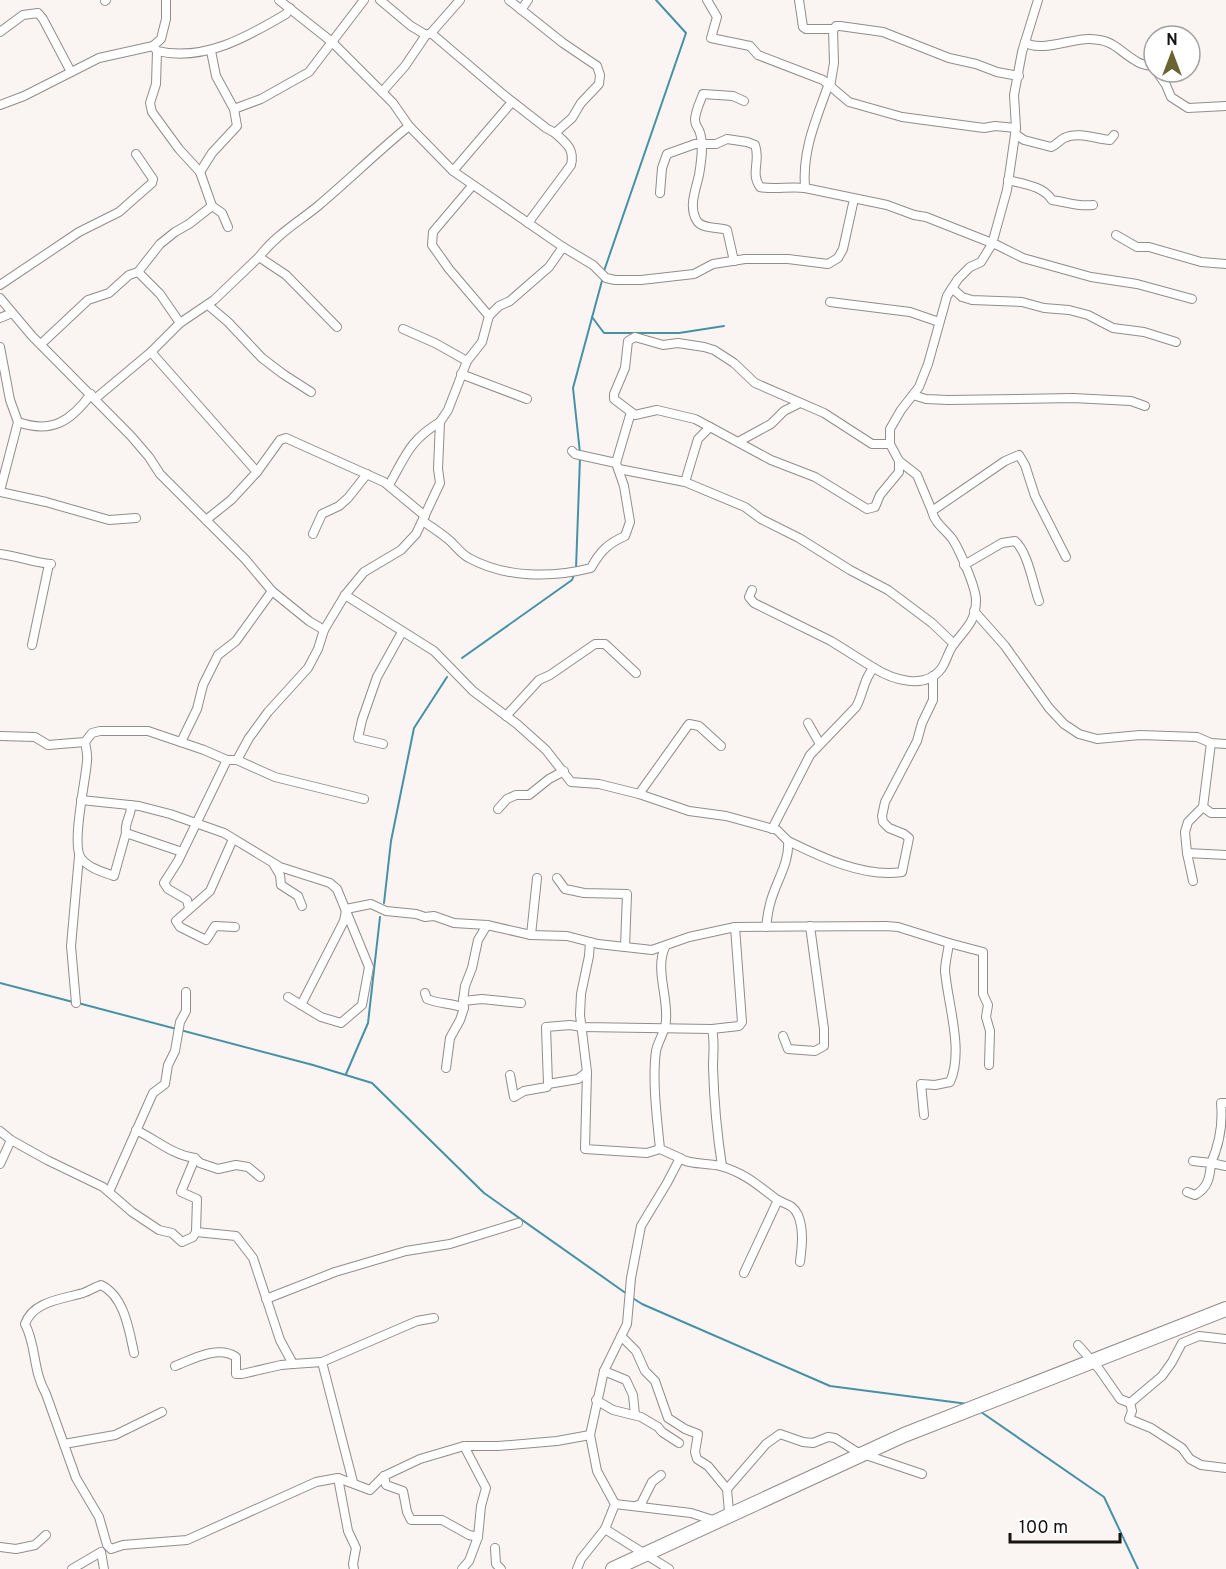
<svg xmlns="http://www.w3.org/2000/svg" width="1226" height="1569" font-family="Overpass,sans-serif">
<style>
.lines{fill:none;stroke-linecap:round;stroke-linejoin:round}
.stream{stroke:#4791a5;stroke-width:2}
.street-casing{stroke:#918d8b;stroke-width:10}
.highway-casing{stroke:#918d8b;stroke-width:16}
.street{stroke:#fff;stroke-width:8}
.highway{stroke:#fff;stroke-width:14}
</style>
<rect width="100%" height="100%" fill="#faf5f3"/>
<g class="lines">
<g class="stream">
<path d="M604,271L686,33L656,0"/>
<path d="M592,317L604,333H679L724,326"/>
<path d="M580,453L573,388L603,277"/>
<path d="M576,569L580,458"/>
<path d="M462,658L572,580L574,575"/>
<path d="M384,903L391,841L414,728L447,677"/>
<path d="M0,983L73,1002"/>
<path d="M78,1003L313,1065L372,1083L484,1193L627,1294"/>
<path d="M346,1074L368,1023L380,917"/>
<path d="M631,1297L642,1304L830,1386L968,1404"/>
<path d="M981,1412L1104,1497L1138,1569"/>
</g>
<defs>
<g id="street">
<path d="M279,0L332,42L393,103L409,126L453,171L563,247"/>
<path d="M380,0L411,26L426,35"/>
<path d="M707,0L717,17L711,38L750,46L758,55L823,80L849,102L902,117L984,128L995,126L1016,128"/>
<path d="M799,0L803,27L806,29H834L836,26H840L883,32L949,58L976,64L997,72L1019,76"/>
<path d="M105,1L106,0"/>
<path d="M521,10L528,0"/>
<path d="M0,32L23,15L38,13L43,19L71,72"/>
<path d="M431,33L505,96L546,128L555,133L572,118L581,103L599,84L600,75L597,66L563,43L509,0"/>
<path d="M1025,42C1039,53 1073,38 1090,39C1115,40 1117,50 1136,61C1141,65 1148,65 1154,67"/>
<path d="M153,46L157,51L156,84L150,103L152,112L179,149L200,172L212,206L222,213L228,227"/>
<path d="M157,51C204,62 247,37 286,14L290,8"/>
<path d="M1157,72L1166,85L1171,97L1188,108L1226,106"/>
<path d="M830,87L834,63L833,29"/>
<path d="M382,92L405,66L426,35L431,33L460,0"/>
<path d="M0,105L24,96L99,58L153,46L161,39L166,19V0"/>
<path d="M234,109L261,99L309,72L364,0"/>
<path d="M1015,134L1024,140L1051,147C1056,145 1059,141 1064,138C1078,131 1096,139 1110,140L1114,135"/>
<path d="M453,171L512,102"/>
<path d="M200,172L212,153L237,126L234,109L216,76L211,51"/>
<path d="M1008,180C1024,184 1043,186 1052,200C1067,202 1078,207 1093,205"/>
<path d="M472,186L433,232L432,245L449,269L489,316"/>
<path d="M805,188C802,150 816,120 828,86"/>
<path d="M660,193L662,168L667,154L695,144H716L727,139L747,142L755,145C761,160 750,173 760,187C774,190 789,186 805,188L887,205L914,215L926,217L997,245L1023,258L1091,277L1137,284L1192,299"/>
<path d="M528,223L571,165C575,149 566,143 555,133"/>
<path d="M1116,235L1137,247H1149L1201,262L1226,264"/>
<path d="M734,261L727,230C718,227 702,229 697,221C688,207 696,189 699,175C701,163 704,145 700,133C699,128 695,126 695,120C695,112 700,102 703,94L733,96L744,101"/>
<path d="M138,272L160,294L180,323"/>
<path d="M0,285L79,232L119,212L152,183L153,179L136,154"/>
<path d="M952,288L962,297L972,300L1022,302L1044,308L1069,310L1088,315L1113,328L1144,332L1176,342"/>
<path d="M0,298L32,336L131,436L149,457L160,474L245,559L272,591L309,621L324,630"/>
<path d="M830,302L910,312L939,322"/>
<path d="M208,305L228,322L262,358L283,374L311,392"/>
<path d="M0,318L12,313"/>
<path d="M337,327L286,275L259,257C276,235 297,223 318,206C349,180 377,152 409,126"/>
<path d="M403,329L435,343L467,361"/>
<path d="M41,344L88,300L109,293L129,275L138,272L160,244L175,232L189,224L212,206"/>
<path d="M0,347L10,400L18,422L0,491"/>
<path d="M151,352L257,472L231,500L206,520"/>
<path d="M461,374L527,399"/>
<path d="M913,395L926,399L948,400L1073,398L1131,401L1145,406"/>
<path d="M96,398L151,352L180,323L214,300L259,257"/>
<path d="M18,422C52,434 71,421 91,394"/>
<path d="M710,427L695,419L657,410L635,415L614,399V394L625,368L628,341L635,337L663,345L678,343L704,347L714,350L734,363L755,383L824,413L872,444H890"/>
<path d="M738,442L771,424L784,411L800,403"/>
<path d="M616,463L631,412"/>
<path d="M619,469L685,482L745,507L761,519L799,538L850,570L888,590L932,623L954,644"/>
<path d="M257,472L280,440L286,438L384,482L425,516"/>
<path d="M685,482L698,439L710,427L771,460L815,477L867,509L875,507L880,495L899,472V461"/>
<path d="M389,485C406,455 410,440 440,422"/>
<path d="M0,492L46,502L109,520L136,518"/>
<path d="M932,511L917,475L899,461L890,444V429L901,410L919,387L928,364L947,296L958,279L970,267L981,262L992,244L1007,190L1016,128L1014,95L1022,52L1038,0"/>
<path d="M423,521C431,527 441,533 449,540C456,546 461,554 469,558C505,578 552,578 591,568C600,551 609,543 625,536L630,522L624,486L616,463L575,454L572,451"/>
<path d="M313,534L322,514L339,506L348,498L367,474"/>
<path d="M0,554C18,556 34,563 51,564"/>
<path d="M964,565L1002,543L1015,541C1028,552 1033,585 1039,601"/>
<path d="M752,590L749,597L754,603L831,641L874,668"/>
<path d="M345,595L434,651L473,691L517,724L546,750L571,782L599,784L639,794L689,811L726,816L777,830L788,841C790,863 775,883 770,904C768,911 767,920 766,927"/>
<path d="M974,611L1005,646L1049,708L1064,724L1079,734L1097,739L1140,735L1197,737L1211,743L1226,744"/>
<path d="M32,645L49,564"/>
<path d="M506,716L539,680L550,675L595,644H605L636,673"/>
<path d="M808,723L820,744"/>
<path d="M0,736L35,737L48,745L85,742L92,733L100,731H148L204,750L227,760"/>
<path d="M85,742C86,748 88,755 87,761C86,779 71,845 81,858C88,868 103,872 114,876L126,833L182,852"/>
<path d="M181,742L197,709L203,685L218,655L236,641L272,591"/>
<path d="M383,744L358,738L362,720L377,677L402,632"/>
<path d="M237,760L275,777L364,799"/>
<path d="M639,794L689,724L699,726L721,746"/>
<path d="M81,800L139,806L170,814L224,833L280,867L330,883L337,889L369,967L362,1005L341,1023L321,1017L288,997"/>
<path d="M1203,807L1211,813H1226"/>
<path d="M498,809L507,799L516,795H529L549,779L564,771"/>
<path d="M772,829L810,755L856,707C863,695 864,677 874,668C893,680 925,690 941,669C947,661 948,651 954,644C965,629 976,622 976,600C976,588 960,551 953,540C946,530 934,523 932,511L1005,461L1019,455L1025,465L1035,496L1066,557"/>
<path d="M126,833C124,822 132,815 131,805"/>
<path d="M233,839L210,891L176,921L180,927L206,940L215,926L235,927"/>
<path d="M788,841C821,857 864,878 902,872L909,838L904,834L889,828L883,822L882,816L885,802L917,741L922,723L933,700V676"/>
<path d="M1187,853L1226,855"/>
<path d="M274,865L280,875L281,885L298,896L302,906"/>
<path d="M557,878L565,889L584,893L627,894L625,947"/>
<path d="M1193,881L1187,853L1185,832L1188,822L1203,807L1211,743"/>
<path d="M189,908L187,900L168,889L164,883L178,861L225,764L227,760H237L249,738L268,712L308,668L318,649L324,630L345,595L364,572L401,550L416,534L440,483L438,469L440,422L448,410L467,361L482,342L489,316L499,306L510,301L549,267L563,247L593,265L606,278L615,280H641L694,274L713,264L745,259H788L828,264L838,258L843,249L854,199"/>
<path d="M346,909L371,904L386,911L416,914L425,917L434,916L454,923L487,925L531,935L567,936L598,944L652,950L689,937L735,927L886,926L898,927L949,943C948,952 945,962 945,971C948,1005 964,1051 950,1082L935,1085L921,1084L924,1115"/>
<path d="M531,935L537,878"/>
<path d="M590,942L589,956L581,994L580,1015L587,1072L585,1149L647,1153L660,1149"/>
<path d="M949,943L983,952V994L988,1005L986,1017L990,1031L989,1065"/>
<path d="M665,947C655,969 668,996 666,1020C666,1030 658,1041 656,1051C652,1081 657,1118 660,1149L680,1158"/>
<path d="M425,993L427,999C439,1004 453,1003 464,1008"/>
<path d="M463,1001L482,999L521,1003"/>
<path d="M76,1003L71,946L79,856"/>
<path d="M301,1005L344,921L346,910"/>
<path d="M712,1029C715,1042 713,1054 713,1067C714,1100 717,1134 722,1166"/>
<path d="M783,1036L788,1049L815,1051L824,1046V1029L810,926"/>
<path d="M446,1068L450,1038L460,1020L464,1008L463,1001L465,986L472,968L478,940L487,925"/>
<path d="M587,1072L578,1079L548,1084L546,1027L570,1025L582,1027L712,1029L739,1026L742,1022L735,927"/>
<path d="M510,1075L514,1097L524,1091L547,1087L548,1084"/>
<path d="M1226,1103H1221C1223,1124 1220,1143 1211,1163L1226,1166"/>
<path d="M136,1130C157,1140 172,1155 195,1158L200,1163L218,1169L236,1165L248,1167L260,1177"/>
<path d="M0,1131L11,1140L47,1160L103,1187L132,1212L159,1230L172,1233L182,1242L193,1237L196,1232L197,1199L181,1192L195,1158"/>
<path d="M0,1164L11,1140"/>
<path d="M109,1192L153,1093L165,1084L168,1065L175,1051L180,1022L186,1011V992"/>
<path d="M1187,1192L1195,1195C1208,1188 1210,1177 1211,1163L1193,1161"/>
<path d="M196,1232L236,1236L253,1258L280,1340L293,1364L322,1362L353,1482"/>
<path d="M744,1273L778,1200"/>
<path d="M266,1299L335,1272L406,1251L450,1244L518,1223"/>
<path d="M621,1336L636,1351L645,1371L655,1381L668,1418L685,1429L698,1434L695,1452L697,1459L708,1466L727,1489"/>
<path d="M1226,1339L1199,1336L1182,1343L1172,1362L1162,1376L1130,1403L1132,1411L1129,1419L1151,1428L1182,1448L1190,1459L1201,1465L1226,1468"/>
<path d="M1078,1345L1099,1369L1120,1399L1130,1403"/>
<path d="M134,1353C129,1329 124,1296 101,1285C95,1287 89,1291 83,1293C63,1299 33,1301 25,1324C37,1347 32,1369 46,1394L76,1478L99,1517L107,1545L111,1549L123,1545L187,1540L316,1482L338,1478L370,1490L384,1476L420,1459L464,1446H498L557,1441L590,1435"/>
<path d="M322,1362L417,1321L434,1318"/>
<path d="M175,1366C193,1359 218,1345 236,1357V1374H242L281,1365L293,1364"/>
<path d="M604,1371L626,1380L633,1395L635,1415"/>
<path d="M596,1400L613,1410L641,1417L658,1427L662,1432L679,1443"/>
<path d="M64,1444L115,1435L162,1412"/>
<path d="M384,1476L386,1485L403,1491L407,1512L411,1520H442L469,1535L478,1537L481,1506L486,1488L464,1446"/>
<path d="M338,1478L348,1531L356,1548L353,1564L354,1569"/>
<path d="M615,1504L691,1513L716,1521"/>
<path d="M636,1506L641,1504L652,1482L661,1475"/>
<path d="M726,1517L729,1512L727,1489L766,1444L780,1434L803,1442L813,1443L828,1437L835,1438L857,1452L922,1474"/>
<path d="M605,1529L669,1569"/>
<path d="M0,1547L16,1549L35,1545L46,1535"/>
<path d="M495,1548L496,1564L501,1569"/>
<path d="M72,1569L101,1552L104,1569"/>
<path d="M462,1569L469,1561L478,1537"/>
<path d="M577,1569L581,1559L605,1529L615,1504L597,1471L590,1435L604,1371L627,1324L631,1278L641,1226L667,1183L680,1158C689,1165 709,1163 720,1166C743,1172 758,1185 776,1199C785,1205 792,1203 798,1215C804,1230 802,1246 800,1262"/>
</g>
<path id="highway" d="M613,1569L904,1435L1226,1309"/>
</defs>
<use href="#street" class="street-casing"/>
<use href="#highway" class="highway-casing"/>
<use href="#street" class="street"/>
<use href="#highway" class="highway"/>
</g>
<g transform="translate(1172 54)"><circle r="28" fill="#ffffff" stroke="#a1a1a1" stroke-width="1.5"/>
<path d="M0-4.5L10 22L0 15L-10 22Z" fill="#6b6330"/>
<text y="-9" font-size="16" font-weight="bold" text-anchor="middle" fill="#151413">N</text>
</g>
<path d="M1010 1533v9h110v-9" fill="none" stroke="#151413" stroke-width="3"/>
<text x="1019" y="1533" font-size="18" fill="#151413" stroke="#ffffff" stroke-width="4.5" paint-order="stroke">100 m</text>
</svg>
